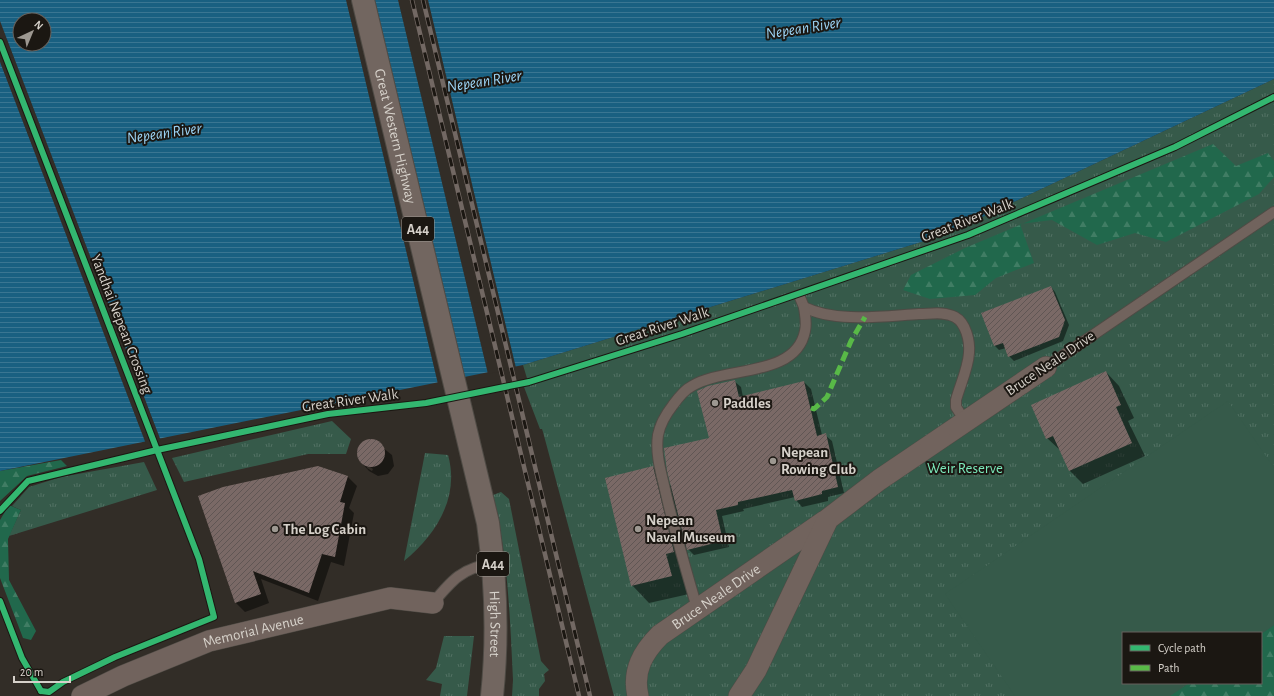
<svg xmlns="http://www.w3.org/2000/svg" width="1274" height="696" font-family="'Alegreya Sans',sans-serif">
<style>
.grass{fill:url(#grass-tufts)}
.forest{fill:url(#forest-firs)}
.pitch{fill:#365a4a}
.water{fill:url(#water-rules);fill-rule:evenodd}
.pier{fill:#322d27}
.shadow{fill:#0007;fill-rule:evenodd}
.building{fill:url(#building-hatch)}
.lines{fill:none;stroke-linecap:round;stroke-linejoin:round}
.service-casing{stroke:#4f4b45;stroke-width:12}
.minor-casing{stroke:#4f4b45;stroke-width:22}
.trunk-casing{stroke:#4f4b45;stroke-width:24}
.service{stroke:#71635d;stroke-width:10}
.minor{stroke:#71635d;stroke-width:21}
.trunk{stroke:#726660;stroke-width:22}
.rail-casing{stroke:#726863;stroke-width:4.5}
.rail{stroke:#1b1712;stroke-width:3;stroke-dasharray:9;stroke-linecap:butt}
.quiet{stroke:#58b947;stroke-width:5;stroke-dasharray:10 5;stroke-linecap:butt}
.cycleway-casing{stroke:#1b1712;stroke-width:8}
.cycleway{stroke:#33b770;stroke-width:6}
.poi-dot{fill:#9d9891;stroke:#1b1712;stroke-width:1.5}
.labels{text-anchor:middle;stroke-width:4;stroke-linejoin:round;paint-order:stroke}
.shield{fill:#1b1712;stroke:#9e9993;stroke-width:1}
.shield-label{font-size:14px;font-weight:bold;fill:#d6d1ca}
.street-label{font-size:15px;fill:#d6d1ca;stroke:#1b1712}
.poi-label{font-size:15px;font-weight:bold;fill:#d6d1ca;stroke:#1b1712;text-anchor:start}
.park-label{font-size:15px;fill:#7be9ba;stroke:#1b1712}
.water-label{font-size:16px;font-style:italic;fill:#9cd4f5;stroke:#1b1712}
</style>
<defs>
<pattern id="grass-tufts" width="24" height="20" patternUnits="userSpaceOnUse"><rect width="24" height="20" fill="#365a4a"/><path d="M3 7l-1-3M5 7V3M7 7l1-3M15 17l-1-3M17 17v-4M19 17l1-3" fill="none" stroke="#527163"/></pattern>
<pattern id="forest-firs" width="22" height="20" patternUnits="userSpaceOnUse"><rect width="22" height="20" fill="#21684c"/><path d="M5 1l3.5 6h-7zM16 11l3.5 6h-7z" fill="#407d64"/></pattern>
<pattern id="water-rules" width="6" height="5" patternUnits="userSpaceOnUse"><rect width="6" height="5" fill="#196081"/><path d="M0 2.5h6" fill="none" stroke="#3a7692"/></pattern>
<pattern id="building-hatch" width="6" height="6" patternUnits="userSpaceOnUse"><rect width="6" height="6" fill="#7a6966"/><path d="M-1 1l2-2M0 6l6-6M5 7l2-2" fill="none" stroke="#605654"/></pattern>
</defs>
<rect width="100%" height="100%" fill="#322d27"/>
<g class="grass">
<path d="M1274,79V642L1261,650V633H1123V683H1212L1192,696H614L543,432L542,429H540L524,387L529,385L523,365L944,235Z"/>
<path d="M332,421L351,439L346,454H308L184,482L172,458Z"/>
<path d="M425,453L448,455C460,497 436,535 404,561Z"/>
<path d="M144,462L157,490L9,536L21,510L12,506L29,487L61,477Z"/>
<path d="M501,492L509,499L541,661L549,670L544,674L545,681L539,689V696H512L513,680C510,617 508,556 493,495Z"/>
<path d="M444,636H474L467,696H440L442,684L426,680L436,668Z"/>
</g>
<g class="forest">
<path d="M1213,144L1236,166L1268,153L1274,161V177L1259,194L1166,242L1135,233L1097,245L1052,220L1020,224L1034,263L996,278L975,295L930,299L903,290L911,275L965,248Z"/>
<path d="M61,460L67,466L27,476L0,501V471Z"/>
<path d="M9,505L21,510L8,539L9,580L36,631L31,640L23,638L0,578V520Z"/>
<path d="M1274,625V696H1170L1189,683H1261V634Z"/>
</g>
<path class="pitch" d="M1228,401L1274,468V625L1261,634L1123,633V683H1189L1170,696H1015L945,594Z"/>
<path class="water" d="M0,0H1274V79L944,235L523,365L0,471ZM20,20H44V44H20Z"/>
<g class="pier">
<path d="M346,0H373L465,379L438,384Z"/>
<path d="M398,0H428L516,368L488,374Z"/>
<path d="M0,21L161,441L146,444L0,62Z"/>
</g>
<g class="shadow">
<path d="M1051,287L1055,292L1069,325L1063,341L1014,361L1009,356L1006,348L999,350L995,346L982,313Z"/>
<path d="M1106,372L1119,386L1134,418L1128,421L1145,456L1083,484L1070,471L1061,451L1047,438Z"/>
<path d="M734,381L741,387L743,397L804,382L811,389L822,435H825L832,441L844,493L828,497V501L802,507L796,500L795,497L743,509L744,511L722,516L729,547L694,555L686,547L691,570L683,572L689,594L649,603L632,585L653,467L672,487L710,439Z"/>
<path d="M373,440L392,455L394,466L388,474L378,476L369,471L360,461L357,450L363,442ZM367,465L373,469L372,471L367,468Z"/>
<path d="M348,477L357,486L349,508L354,513L344,566L331,562L318,601L261,579L269,603L245,612L236,603L199,496Z"/>
</g>
<g class="building">
<path d="M1051,286L1065,320L1059,337L1008,357L1003,343L994,346L981,313Z"/>
<path d="M1106,371L1121,405L1116,407L1132,443L1069,471L1053,436L1046,439L1031,405Z"/>
<path d="M735,380L739,397L804,381L817,436L826,433L838,487L822,491V494L795,501L792,490L738,502V505L716,510L723,541L687,550L667,471L664,448L709,438L697,391L708,386Z"/>
<circle cx="371" cy="453" r="14"/>
<path d="M318,466L348,476L340,502L345,503L335,557L322,554L309,593L253,571L261,594L235,603L198,496L223,487Z"/>
<path d="M653,466L674,552L666,554L672,576L631,586L605,478Z"/>
</g>
<g class="lines">
<defs>
<g id="service">
<path d="M799,295L804,307C835,323 884,316 919,314C930,314 944,311 955,317C966,323 970,341 969,353C968,369 960,385 956,400V407L965,421"/>
<path d="M1046,367L1274,212"/>
<path d="M433,603C451,581 463,567 492,564"/>
<path d="M697,608C686,570 675,533 666,494C662,475 655,455 658,435C660,424 666,414 673,405C678,398 684,390 692,386C724,366 796,378 805,331C807,323 805,315 804,307"/>
</g>
<g id="minor">
<path id="s1" d="M82,696L123,676L209,641L390,598L433,603"/>
<path id="s2" d="M638,696C632,671 643,652 660,635L825,521"/>
<path d="M739,696L756,670L828,519L879,480L1046,367"/>
</g>
<g id="trunk">
<path id="s3" d="M363,0L488,523C496,580 498,639 492,696"/>
</g>
</defs>
<use href="#service" class="service-casing"/>
<use href="#minor" class="minor-casing"/>
<use href="#trunk" class="trunk-casing"/>
<use href="#service" class="service"/>
<use href="#minor" class="minor"/>
<use href="#trunk" class="trunk"/>
<defs>
<g id="rail">
<path d="M412,0L579,696"/>
<path d="M423,0L590,696"/>
</g>
</defs>
<use href="#rail" class="rail-casing"/>
<use href="#rail" class="rail"/>
<path class="quiet" d="M811,408L814,409L827,397L851,341L865,317"/>
<defs>
<g id="cycleway">
<path d="M0,42L199,559L214,617L115,657L63,682L49,692L41,691"/>
<path d="M0,511L28,481L157,450L328,414L426,403L529,382L682,334L968,235L1175,147L1274,97"/>
<path d="M0,601L22,658L41,691"/>
</g>
</defs>
<use href="#cycleway" class="cycleway-casing"/>
<use href="#cycleway" class="cycleway"/>
</g>
<g class="poi-dot">
<circle cx="715" cy="403" r="4"/>
<circle cx="773" cy="461" r="4"/>
<circle cx="275" cy="529" r="4"/>
<circle cx="638" cy="529" r="4"/>
</g>
<g class="labels">
<g class="shield">
<rect x="402" y="217" width="32" height="24" rx="3"/>
<rect x="477" y="552" width="32" height="24" rx="3"/>
</g>
<g class="shield-label">
<text x="418" y="234">A44</text>
<text x="493" y="569">A44</text>
</g>
<g class="street-label">
<text dy="5" stroke="none"><textPath href="#s3" startOffset="140">Great Western Highway</textPath></text>
<text transform="translate(967 220) rotate(-21)" y="5">Great River Walk</text>
<text transform="translate(122 324) rotate(69)" y="5">Yandhai Nepean Crossing</text>
<text transform="translate(662 326) rotate(-18)" y="5">Great River Walk</text>
<text transform="translate(1050 363) rotate(-34)" y="5">Bruce Neale Drive</text>
<text transform="translate(350 400) rotate(-8)" y="5">Great River Walk</text>
<text dy="5" stroke="none"><textPath href="#s2" startOffset="136">Bruce Neale Drive</textPath></text>
<text dy="5" stroke="none"><textPath href="#s3" startOffset="639">High Street</textPath></text>
<text dy="5" stroke="none"><textPath href="#s1" startOffset="184">Memorial Avenue</textPath></text>
</g>
<g class="poi-label">
<text x="723" y="408">Paddles</text>
<text x="781" y="457">Nepean<tspan x="781" dy="17">Rowing Club</tspan></text>
<text x="646" y="525">Nepean<tspan x="646" dy="17">Naval Museum</tspan></text>
<text x="283" y="534">The Log Cabin</text>
</g>
<g class="park-label">
<text x="965" y="473">Weir Reserve</text>
</g>
<g class="water-label">
<text transform="translate(803 27) rotate(-9)" y="6">Nepean River</text>
<text transform="translate(484 80) rotate(-9)" y="6">Nepean River</text>
<text transform="translate(164 132) rotate(-8)" y="6">Nepean River</text>
</g>
</g>
<rect x="1122" y="632" width="140" height="52" fill="#1b1712" stroke="#66615c"/>
<rect x="1130" y="645" width="20" height="6" fill="#33b770" stroke="#66615c"/>
<text x="1158" y="652" font-size="12" fill="#d6d1ca">Cycle path</text>
<rect x="1130" y="665" width="20" height="6" fill="#58b947" stroke="#66615c"/>
<text x="1158" y="672" font-size="12" fill="#d6d1ca">Path</text>
<g transform="translate(32 32) rotate(44)"><circle r="19" fill="#1b1712" stroke="#66615c"/>
<path d="M0-3L7 15L0 10L-7 15Z" fill="#9d9891"/>
<text y="-6" font-size="11" font-weight="bold" text-anchor="middle" fill="#d6d1ca">N</text>
</g>
<path d="M14 676v6h56v-6" fill="none" stroke="#d6d1ca" stroke-width="2"/>
<text x="20" y="676" font-size="12" fill="#d6d1ca" stroke="#1b1712" stroke-width="3" paint-order="stroke">20 m</text>
</svg>
